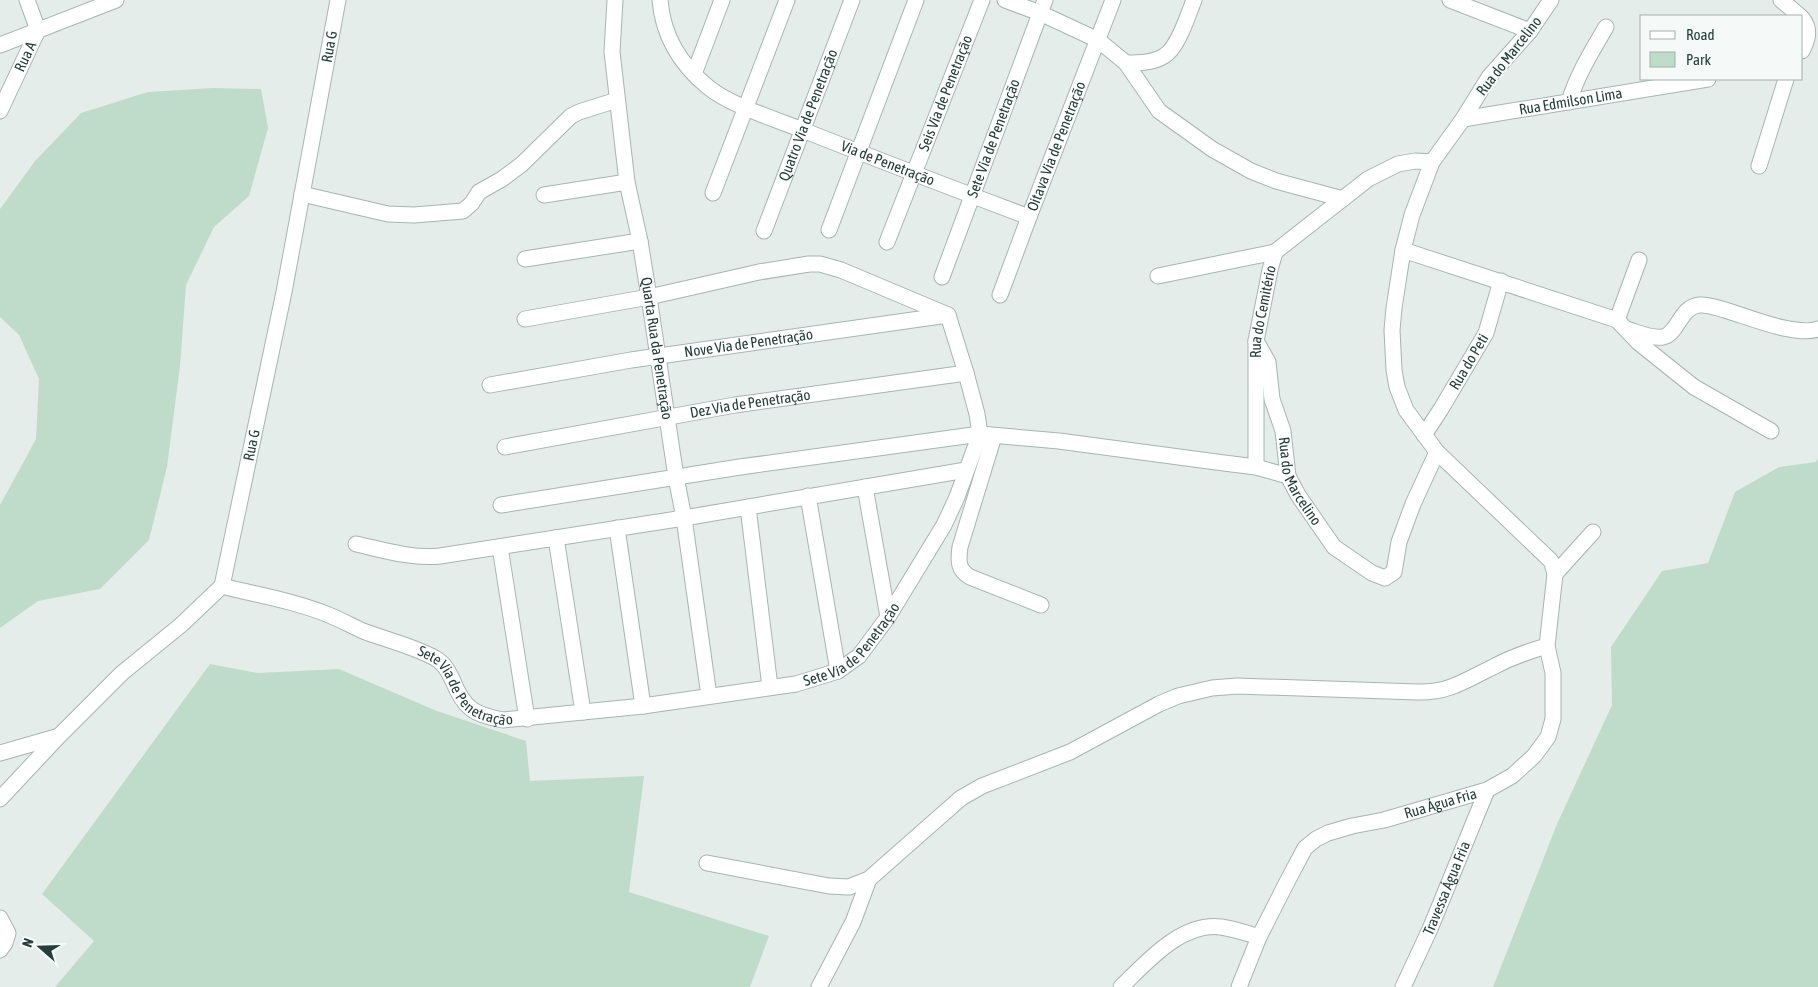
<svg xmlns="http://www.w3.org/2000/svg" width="1818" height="987" font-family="'Asap Condensed',sans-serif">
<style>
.green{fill:#bfdccb}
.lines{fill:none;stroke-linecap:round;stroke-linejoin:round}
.minor-casing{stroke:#a8b5b2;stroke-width:17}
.minor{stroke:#fff;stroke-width:15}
.labels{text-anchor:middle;stroke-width:4;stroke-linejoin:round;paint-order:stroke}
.street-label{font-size:15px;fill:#253e3a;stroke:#f5faf8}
</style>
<rect width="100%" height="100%" fill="#e5edea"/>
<g class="green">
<path d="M213,88L261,89L268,128L249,196L214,227L186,285L180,366L167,467L149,540L100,589L38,601L0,628V505L36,439L39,379L19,335L0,317V209L35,161L81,113L148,92Z"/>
<path d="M1818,458V987H1493L1557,824L1612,705L1611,647L1662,571L1708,563L1735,492L1779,467L1816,462Z"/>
<path d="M210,664L258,673L339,669L437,711L526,741L530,781L644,776L629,892L769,936L750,987H55L94,941L42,894Z"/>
</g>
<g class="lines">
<defs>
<g id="minor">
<path id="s1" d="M615,0L612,52L627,182L640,241L649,297L676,477L684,518L709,696"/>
<path id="s2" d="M660,0C663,37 680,64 708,87C729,105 778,120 805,131C879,160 954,189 1029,217"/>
<path d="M1005,0L1040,13L1098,40L1126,63L1159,111L1212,149L1251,171L1276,181L1343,199"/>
<path d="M1450,0L1530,31"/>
<path d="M1551,0L1530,31L1489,77L1463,119L1432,162L1412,215L1403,250L1394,308L1392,330L1394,370L1397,387L1406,410L1437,452L1550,560L1552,563L1555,574L1593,532"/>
<path d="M1781,0L1800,16"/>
<path d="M1802,18C1811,29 1808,39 1802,51"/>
<path d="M0,45L116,0"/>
<path d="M1126,63C1138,63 1153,63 1164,56C1178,48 1188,15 1194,0"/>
<path d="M694,74L722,0"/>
<path d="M1569,102C1577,75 1592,51 1606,27"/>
<path id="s3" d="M0,111L38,30L27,0"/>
<path id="s4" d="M1463,119L1708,79"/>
<path d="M1759,166L1786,79"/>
<path d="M713,193L787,0"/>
<path d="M302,194L388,214L414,215L463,211L472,203L479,192L502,179L522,164L571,116L579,112L617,100"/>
<path d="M544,195L627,182"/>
<path d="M829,230L916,0"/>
<path id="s5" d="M764,231L852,0"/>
<path id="s6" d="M887,242L982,0"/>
<path d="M1403,250L1617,320L1639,343L1694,387L1771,431"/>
<path d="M525,259L640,241"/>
<path d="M1158,276L1275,252"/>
<path id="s7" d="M942,277L1045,0"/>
<path id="s8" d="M1000,295L1029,217L1113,0"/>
<path d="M1617,320L1639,260"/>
<path d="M1626,329C1637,332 1651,339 1663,337C1678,334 1680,307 1699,305C1708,304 1717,308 1725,310C1749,317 1796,337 1818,329"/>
<path id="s9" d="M1256,341L1268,362L1272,399L1283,431L1288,476L1298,495L1334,547L1372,573L1385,578L1394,572L1399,542L1413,504L1437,452"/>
<path id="s10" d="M490,385L631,360L948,315"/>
<path id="s11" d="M1424,435L1441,409L1486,333L1501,281"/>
<path d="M994,436L960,547C958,561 958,570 970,577L1041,605"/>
<path id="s12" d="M505,447L735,405L966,373"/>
<path id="s13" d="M1256,467V341L1270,270L1275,252L1368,179L1398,164L1415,161L1432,162"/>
<path d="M865,487L888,617"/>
<path d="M808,496L838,671"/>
<path d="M501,505L740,467L980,434L1059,441L1224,463L1256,467L1288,476"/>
<path d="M748,507L770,687"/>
<path d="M617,528L643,706"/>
<path d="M556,538L583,712"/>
<path d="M356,544C383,550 412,559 440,556L684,518L966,470"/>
<path d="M500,547L527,719"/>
<path id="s14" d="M222,586C257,595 295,601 329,615C341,620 352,626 363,631C387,640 413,646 435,658C445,664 448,671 453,681C464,709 475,715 503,720L643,706L796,684L838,671L859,656L888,617L944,525L957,497L980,434L977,414L966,373L948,315L841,270L820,264H809L759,272L649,297L525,319"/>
<path d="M0,753L56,737"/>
<path id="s15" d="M0,799L58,737L122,673L181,625L222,586L284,292L338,0"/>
<path d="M707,863L829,886L849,887L869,879L961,798L982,786L1070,752L1159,704L1178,696L1212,688L1237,686L1417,692C1449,693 1466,680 1493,667C1510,658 1529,651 1547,646"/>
<path d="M0,918L8,933L5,943L0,950"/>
<path d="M819,987L853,922L869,879"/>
<path d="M1121,987C1147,962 1181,922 1221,927C1234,929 1247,933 1259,937"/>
<path id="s16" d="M1239,987L1259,937L1288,880L1305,848L1316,839L1328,833L1352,826L1384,820L1487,790L1512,776L1534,756L1548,737L1553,719V673L1547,646L1555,574"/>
<path id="s17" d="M1403,987L1430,929L1487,790"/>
</g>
</defs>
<use href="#minor" class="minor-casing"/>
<use href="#minor" class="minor"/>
</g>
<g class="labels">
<g class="street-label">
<text dy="5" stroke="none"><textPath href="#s15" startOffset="858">Rua G</textPath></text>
<text dy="5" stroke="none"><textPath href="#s3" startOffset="60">Rua A</textPath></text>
<text transform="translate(1509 56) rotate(-52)" y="5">Rua do Marcelino</text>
<text dy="5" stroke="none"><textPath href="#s6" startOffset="160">Seis Via de Penetração</textPath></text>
<text dy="5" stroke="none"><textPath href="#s4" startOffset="109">Rua Edmilson Lima</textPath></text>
<text dy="5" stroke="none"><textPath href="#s5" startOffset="124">Quatro Via de Penetração</textPath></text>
<text dy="5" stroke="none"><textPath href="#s7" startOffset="148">Sete Via de Penetração</textPath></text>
<text dy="5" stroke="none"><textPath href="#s8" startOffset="159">Oitava Via de Penetração</textPath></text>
<text dy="5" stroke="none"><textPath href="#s2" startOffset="298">Via de Penetração</textPath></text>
<text dy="5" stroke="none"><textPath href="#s13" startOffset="156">Rua do Cemitério</textPath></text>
<text dy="5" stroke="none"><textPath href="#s10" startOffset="262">Nove Via de Penetração</textPath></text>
<text dy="5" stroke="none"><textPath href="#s1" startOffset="352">Quarta Rua da Penetração</textPath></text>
<text dy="5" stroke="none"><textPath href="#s11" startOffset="86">Rua do Peti</textPath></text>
<text dy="5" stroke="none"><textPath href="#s12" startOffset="249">Dez Via de Penetração</textPath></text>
<text dy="5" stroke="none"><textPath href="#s15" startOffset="452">Rua G</textPath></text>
<text dy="5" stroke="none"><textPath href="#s9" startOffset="149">Rua do Marcelino</textPath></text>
<text dy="5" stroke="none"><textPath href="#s14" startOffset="689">Sete Via de Penetração</textPath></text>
<text dy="5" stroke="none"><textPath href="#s14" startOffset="270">Sete Via de Penetração</textPath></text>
<text dy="5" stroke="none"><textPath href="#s16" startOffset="298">Rua Água Fria</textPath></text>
<text dy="5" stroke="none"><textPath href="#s17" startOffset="108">Travessa Água Fria</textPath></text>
</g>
</g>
<rect x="1640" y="15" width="162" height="65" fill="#f5faf8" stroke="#a2afac"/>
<rect x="1650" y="31" width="25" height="8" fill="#ffffff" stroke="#a2afac"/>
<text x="1686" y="40" font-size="15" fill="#253e3a">Road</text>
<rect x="1650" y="52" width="25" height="15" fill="#bfdccb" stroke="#a2afac"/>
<text x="1686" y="65" font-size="15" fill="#253e3a">Park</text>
<g transform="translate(40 947) rotate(290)" stroke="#f5faf8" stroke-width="4" paint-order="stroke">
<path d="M0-4L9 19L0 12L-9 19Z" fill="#253e3a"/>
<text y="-8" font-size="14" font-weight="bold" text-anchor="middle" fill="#253e3a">N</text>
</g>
</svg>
